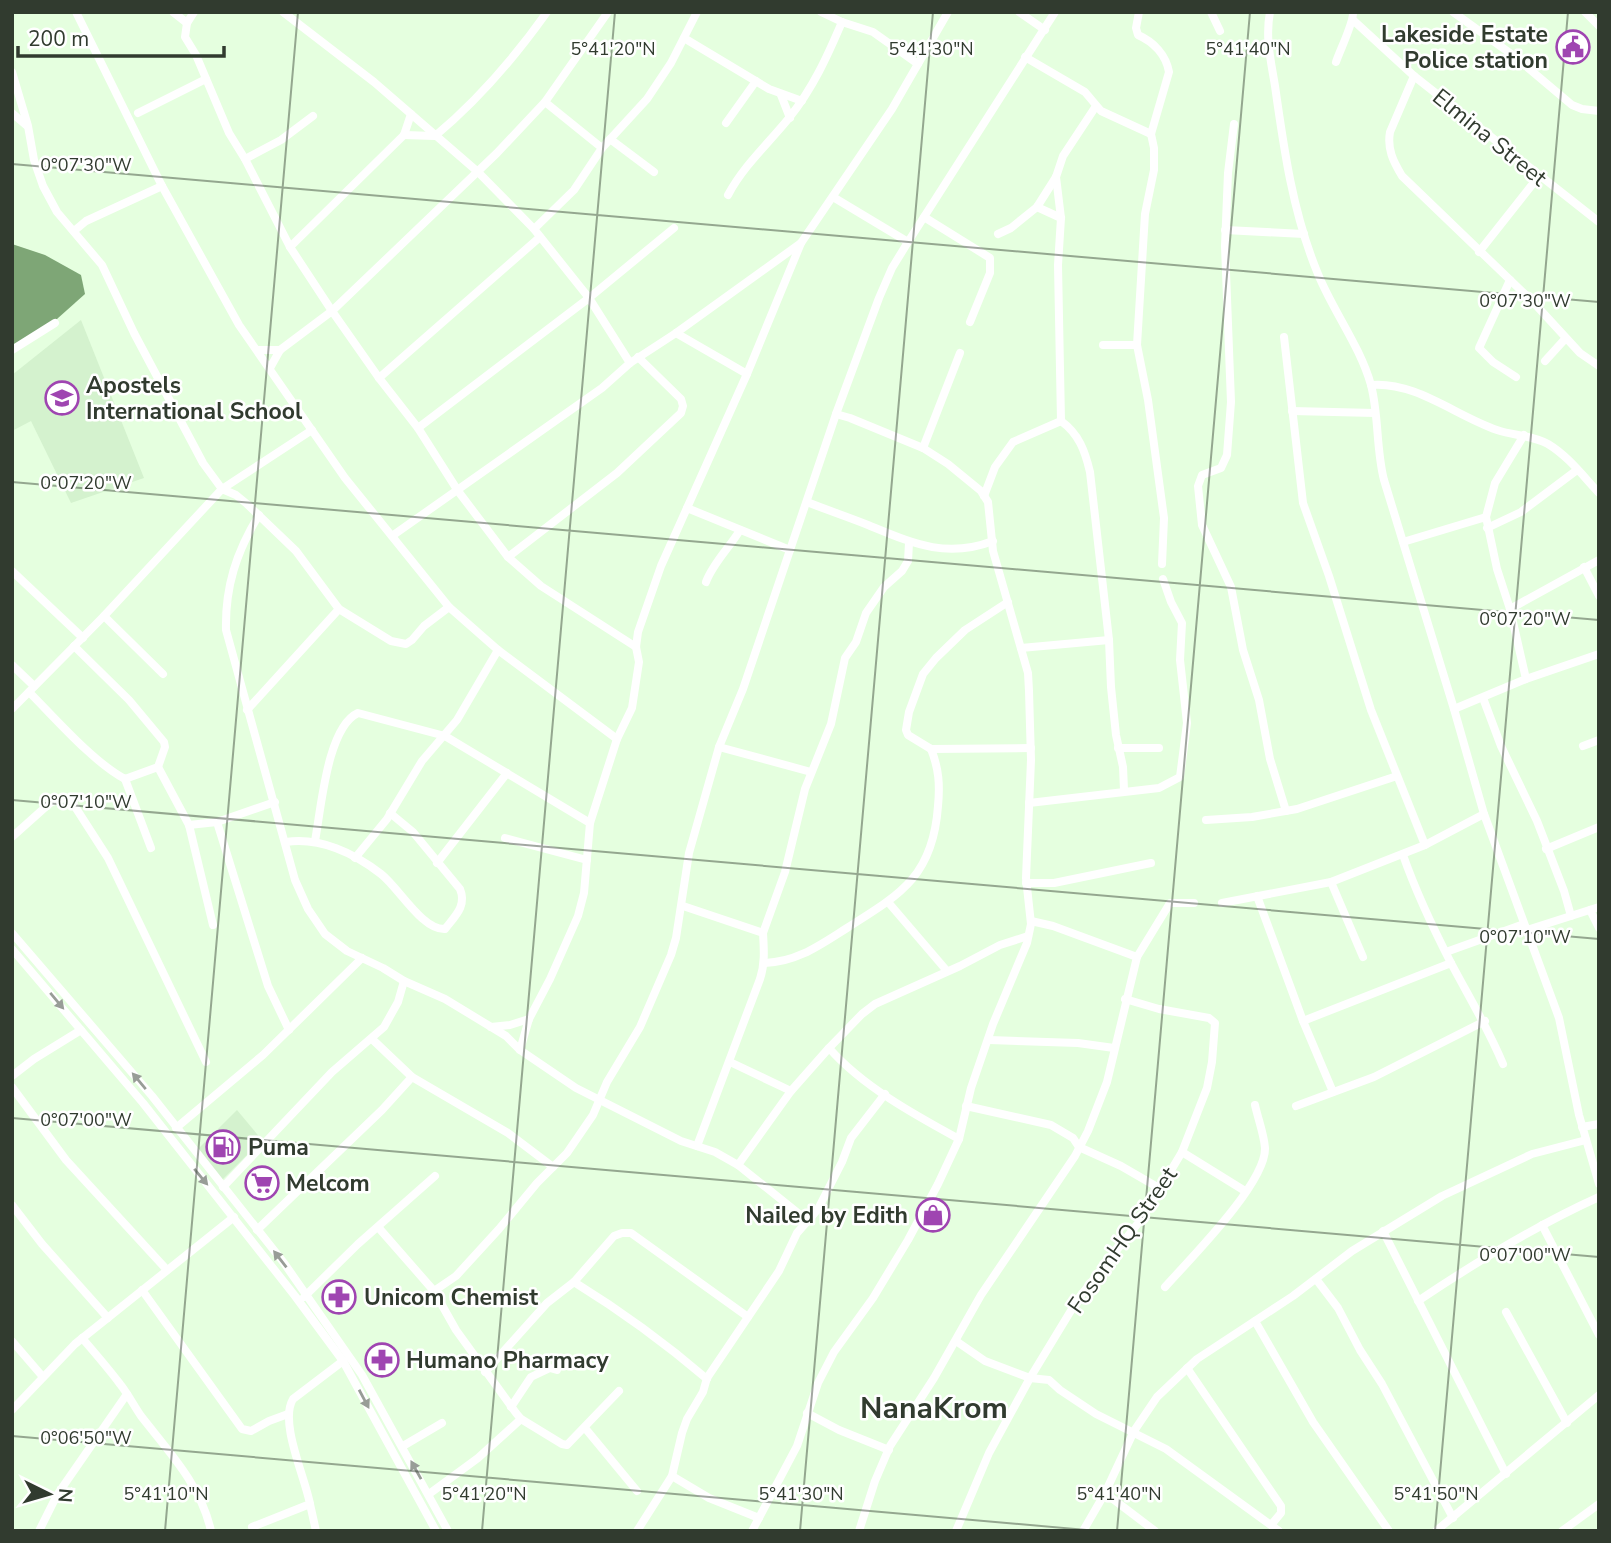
<svg xmlns="http://www.w3.org/2000/svg" width="1611" height="1543" font-family="'Nunito Sans',sans-serif">
<style>
.built{fill:#d4f2ce}
.water{fill:#7ea676}
.lines{fill:none;stroke-linecap:round;stroke-linejoin:round}
.minor{stroke:#fff;stroke-width:8}
.oneway{fill:#989d97}
.ticks{fill:none;stroke:#313b2f;stroke-width:2;stroke-opacity:0.45}
.labels{text-anchor:middle;stroke-width:5;stroke-linejoin:round;paint-order:stroke}
.poi-label{font-size:23px;font-weight:bold;fill:#313b2f;stroke:#fff;text-anchor:start}
.street-label{font-size:23px;fill:#313b2f;stroke:#fff}
.district-label{font-size:30px;font-weight:bold;fill:#313b2f;stroke:#fff}
.ticks-label{font-size:18px;text-anchor:middle;fill:#313b2f;stroke:#fff;stroke-width:5;stroke-linejoin:round;paint-order:stroke}
</style>
<rect width="100%" height="100%" fill="#e5ffdf"/>
<g class="built">
<path d="M81,320L144,478L71,503L31,421L12,431V375Z"/>
<path d="M237,1110L262,1140L222,1180L198,1149Z"/>
</g>
<path class="water" d="M12,244L45,255L81,275L85,294L48,327L12,350Z"/>
<g class="lines">
<g class="minor">
<path d="M76,12L162,186L239,325L345,478L449,607L498,650L617,739"/>
<path d="M173,12L187,23"/>
<path d="M194,12L187,23L185,37L196,55L229,133L245,159L290,247L332,311L379,378L418,428L458,491L508,557L541,586L636,647"/>
<path d="M283,12L374,82L478,172L534,229L589,298L630,363"/>
<path d="M821,12L842,22L873,32L918,64"/>
<path d="M1019,12L1045,30"/>
<path d="M1139,12L1136,28L1138,35C1154,42 1166,55 1169,72L1151,134L1154,148V170L1145,214L1137,345L1148,400L1164,518L1162,564"/>
<path d="M1211,12L1220,31"/>
<path d="M1270,12C1265,38 1271,61 1275,86C1284,150 1293,214 1318,274C1333,311 1360,346 1371,385C1379,416 1376,449 1384,480L1454,709L1484,814L1559,1018L1579,1115L1599,1184"/>
<path d="M1453,12L1514,56L1572,105L1582,109L1599,111"/>
<path d="M1585,12L1599,26"/>
<path d="M1353,20L1414,76L1599,222"/>
<path d="M684,38L769,89L802,101"/>
<path d="M1025,57L1085,92L1101,111L1151,134"/>
<path d="M1336,62C1340,50 1354,22 1353,12"/>
<path d="M12,72L28,126L34,160L43,186L57,212L102,265L134,333L203,463L222,489L236,495L247,504L296,551L339,609L391,641L406,644L412,640L424,626L449,607"/>
<path d="M1414,76L1390,132C1387,149 1393,161 1402,176L1534,303L1580,353L1599,366"/>
<path d="M781,95L790,118"/>
<path d="M545,102L602,148"/>
<path d="M12,113L26,125"/>
<path d="M138,113L206,79"/>
<path d="M726,123L756,81"/>
<path d="M1234,124L1228,173L1225,246L1231,402L1227,455L1221,468L1202,475L1198,486L1202,525L1231,587L1243,650L1259,700L1270,759L1286,811"/>
<path d="M404,135L435,136C477,101 515,57 547,12"/>
<path d="M610,139L654,172"/>
<path d="M245,159L281,140L313,116"/>
<path d="M1056,177L1061,218L1058,265L1061,421"/>
<path d="M728,195C744,165 768,144 789,118C813,88 827,57 842,22"/>
<path d="M833,197L908,242"/>
<path d="M1037,207L1061,218"/>
<path d="M924,217L990,258V273L970,322"/>
<path d="M534,229L574,190L602,148L647,99L671,63L697,12"/>
<path d="M1225,230L1304,234"/>
<path d="M74,231L86,221L162,186"/>
<path d="M998,234L1011,228L1037,207L1056,177L1063,156L1096,106"/>
<path d="M290,247L404,135L411,114"/>
<path d="M1479,252L1539,176"/>
<path d="M1510,280L1479,348L1493,362L1516,377"/>
<path d="M676,333L747,374"/>
<path d="M1284,337L1303,503L1329,576L1371,710L1425,845"/>
<path d="M1103,345H1137"/>
<path d="M12,350L55,323"/>
<path d="M258,350H280"/>
<path d="M1545,361L1565,339"/>
<path d="M270,368L280,350L332,311L497,153L545,102L608,12"/>
<path d="M379,378L540,237"/>
<path d="M1371,385C1415,381 1456,416 1497,430C1514,436 1532,435 1548,444C1568,456 1583,476 1599,493"/>
<path d="M1292,411L1375,413"/>
<path d="M1061,421C1079,434 1085,451 1090,472L1109,640L1111,687L1116,735L1123,767L1124,790"/>
<path d="M418,428L589,298L674,228"/>
<path d="M923,448L960,353"/>
<path d="M984,496L995,467L1013,442L1061,421"/>
<path d="M807,502C827,510 848,517 868,525C912,543 946,559 993,541"/>
<path d="M687,508L790,550"/>
<path d="M259,515C236,552 225,588 226,630L295,880L308,909L325,934L347,951L383,968L404,981L445,999L506,1036L520,1050L576,1088L681,1141L715,1152L738,1165L808,1221"/>
<path d="M1486,517L1495,483L1524,435"/>
<path d="M1487,528L1521,512L1577,470"/>
<path d="M392,536L602,388L630,363L676,333L801,243"/>
<path d="M1403,542L1486,517L1497,569L1510,609L1526,679L1454,709"/>
<path d="M508,557L617,473L681,413L683,406L681,399L638,357"/>
<path d="M1584,567L1599,596"/>
<path d="M12,571L83,638"/>
<path d="M706,582C713,563 730,547 740,530"/>
<path d="M1008,602L965,630L936,658L923,674L909,712L906,730L908,735L931,749L1031,748"/>
<path d="M1510,609L1599,560"/>
<path d="M104,616L163,674"/>
<path d="M1021,648L1109,640"/>
<path d="M12,665L34,686"/>
<path d="M1526,679L1599,654"/>
<path d="M29,692C55,718 93,762 125,779L158,767L165,747L164,742L129,700L74,646"/>
<path d="M1483,698L1501,746L1537,821L1564,891L1571,916"/>
<path d="M12,709L104,616L222,489L312,430"/>
<path d="M247,710L339,609"/>
<path d="M1583,746L1599,740"/>
<path d="M719,747L811,772"/>
<path d="M1118,748H1159"/>
<path d="M158,767L189,825L213,925"/>
<path d="M125,779L151,848"/>
<path d="M1029,803L1159,788L1180,777L1187,723L1180,660L1182,623L1171,602L1163,579"/>
<path d="M1206,820L1252,817L1297,809L1397,776"/>
<path d="M217,822L268,986L289,1030"/>
<path d="M189,825L217,822L275,802"/>
<path d="M12,837L50,803L65,797L72,802L108,858L206,1062"/>
<path d="M505,838L587,860"/>
<path d="M315,841C321,810 327,727 358,713L445,736L590,823"/>
<path d="M286,842C320,837 354,853 381,874C399,888 422,930 445,929C455,916 467,906 460,889L413,832L390,813"/>
<path d="M1546,849L1599,827"/>
<path d="M1403,855C1416,892 1433,928 1451,963C1469,997 1488,1028 1503,1064"/>
<path d="M355,858L387,819L422,761L457,720L498,650"/>
<path d="M437,863L507,773"/>
<path d="M1331,882L1363,957"/>
<path d="M1026,883H1054L1151,863"/>
<path d="M1257,896L1303,1021L1333,1092"/>
<path d="M888,902L947,971"/>
<path d="M1222,903L1331,882L1425,845L1484,814"/>
<path d="M683,906L763,933C764,950 765,964 760,979L697,1146"/>
<path d="M1590,910L1599,928"/>
<path d="M1031,921L1053,926L1137,957"/>
<path d="M1527,930L1599,907"/>
<path d="M12,933L152,1096L284,1263L362,1375L448,1531"/>
<path d="M763,933L785,872L805,789L831,724L845,658L856,642L866,613L884,587L902,571L908,561L909,543"/>
<path d="M12,949L143,1103L295,1296L343,1361L436,1531"/>
<path d="M1446,952L1524,924"/>
<path d="M765,963C797,962 820,945 847,928C901,894 933,876 938,806C940,785 939,769 931,749"/>
<path d="M1303,1021L1451,963"/>
<path d="M491,1027L510,1025L529,1019"/>
<path d="M372,1039L412,1077L508,1133L553,1167"/>
<path d="M989,1040L1078,1043L1114,1048"/>
<path d="M520,1050L529,1019L550,979L578,916L584,893L590,823L617,739L632,708L639,662L636,647L638,632L661,566L747,374L801,243L892,109L948,12"/>
<path d="M730,1062L791,1091"/>
<path d="M12,1076L34,1059L81,1030"/>
<path d="M12,1087L66,1160L167,1270"/>
<path d="M966,1106L1051,1125L1073,1138L1079,1147L1121,1166L1159,1188"/>
<path d="M1296,1106L1374,1077L1485,1021"/>
<path d="M1582,1127L1599,1124"/>
<path d="M176,1128L263,1055L362,958"/>
<path d="M959,1139C915,1115 862,1086 829,1048L862,1014L875,1004L960,966L1000,945L1028,936"/>
<path d="M1182,1152L1245,1191"/>
<path d="M738,1165L791,1091L829,1048"/>
<path d="M223,1187L332,1072L384,1027L398,1002L404,981"/>
<path d="M12,1205L42,1244L108,1318"/>
<path d="M1542,1225L1599,1335"/>
<path d="M378,1227L434,1291L456,1330L516,1413L521,1419L562,1444L567,1445L619,1391"/>
<path d="M257,1230L382,1110L412,1077"/>
<path d="M1383,1231L1506,1474"/>
<path d="M1316,1279L1338,1308L1360,1350L1382,1384L1453,1518"/>
<path d="M574,1282C621,1311 665,1343 707,1379"/>
<path d="M1165,1287C1190,1259 1266,1183 1265,1148C1264,1134 1258,1119 1255,1105"/>
<path d="M142,1290L242,1429L251,1431L269,1421L288,1414"/>
<path d="M434,1291L456,1276L499,1229L537,1183L567,1153L593,1115L607,1082L640,1027L671,955L676,938L689,853L719,747L743,689L836,414L879,298L892,268L908,242L1055,12"/>
<path d="M304,1297L358,1244L435,1176"/>
<path d="M1418,1301C1476,1262 1535,1226 1599,1197"/>
<path d="M1506,1312L1567,1423"/>
<path d="M1255,1321L1313,1422L1389,1531"/>
<path d="M82,1338C95,1353 108,1368 120,1384C128,1394 134,1406 141,1416C169,1452 201,1485 211,1531"/>
<path d="M12,1341L43,1377"/>
<path d="M956,1341L985,1361L1030,1378L1049,1380L1060,1390L1096,1414L1166,1449L1279,1531"/>
<path d="M1187,1368L1281,1506V1513L1271,1525"/>
<path d="M485,1372L547,1303L574,1282L614,1236L622,1233H631L748,1317"/>
<path d="M511,1407L531,1377L550,1368L557,1370"/>
<path d="M12,1410L75,1344L234,1217"/>
<path d="M807,1413L839,1430L889,1450"/>
<path d="M585,1428L637,1491"/>
<path d="M403,1446L442,1423"/>
<path d="M672,1476L709,1498L759,1518"/>
<path d="M1105,1493L1155,1531"/>
<path d="M429,1494L478,1458L521,1419"/>
<path d="M310,1504L316,1531"/>
<path d="M252,1527L310,1504C305,1477 279,1422 293,1399L343,1361"/>
<path d="M39,1531L57,1495L127,1394"/>
<path d="M637,1531L672,1476L682,1433L687,1419L703,1392L707,1378L779,1271L797,1233L818,1209L842,1162L851,1138L885,1094"/>
<path d="M752,1531L797,1446L818,1383L834,1352L873,1298L908,1240L938,1184L959,1139L971,1088L993,1024L1027,943L1031,924L1026,878L1031,760L1029,691L1028,673L993,551L988,502L981,491L948,464L923,448L850,418L836,414"/>
<path d="M859,1531L875,1481L890,1446L934,1378L981,1295L1075,1156L1088,1131L1107,1082L1137,957L1170,903H1194"/>
<path d="M956,1531L989,1453L1030,1378L1078,1299L1143,1217L1182,1152L1207,1088L1212,1062L1215,1023L1209,1018L1159,1009L1125,999"/>
<path d="M1083,1531L1105,1493L1134,1431L1157,1397L1197,1359L1293,1296L1352,1251L1442,1196L1532,1154L1586,1140"/>
<path d="M1436,1531L1599,1395"/>
<path d="M1562,1531L1599,1504"/>
</g>
</g>
<defs><path id="oneway-solid" d="M-6-.8H1V-3.2L6.5 0L1 3.2V.8H-6Z" transform="scale(1.75)"/></defs>
<g class="oneway">
<use href="#oneway-solid" transform="translate(57 1001) rotate(50)"/>
<use href="#oneway-solid" transform="translate(139 1081) rotate(-130)"/>
<use href="#oneway-solid" transform="translate(201 1177) rotate(50)"/>
<use href="#oneway-solid" transform="translate(280 1259) rotate(-128)"/>
<use href="#oneway-solid" transform="translate(364 1399) rotate(62)"/>
<use href="#oneway-solid" transform="translate(416 1470) rotate(-119)"/>
</g>
<path class="ticks" d="M12,164L1599,302M12,482L1599,620M12,800L1599,939M12,1118L1599,1257M12,1436L1098,1531M165,1531L298,12M482,1531L615,12M800,1531L933,12M1117,1531L1250,12M1435,1531L1568,12"/>
<defs>
<symbol id="civic-ring" viewBox="-11 -11 22 22"><circle r="9.5" fill="#fff" stroke="#9f45b1" stroke-width="1.5"/><path d="M-.6-6.5H3V-4.5H.6V-3L4-1V1h2V6H-6V1h2V-1L-.6-3ZM-1.2 2.5V6h2.4V2.5Z" fill="#9f45b1"/></symbol>
<symbol id="school-ring" viewBox="-11 -11 22 22"><circle r="9.5" fill="#fff" stroke="#9f45b1" stroke-width="1.5"/><path d="M0-5L7-2L0 1L-7-2ZM-4 1L0 2.5L4 1V4Q0 6-4 4Z" fill="#9f45b1"/></symbol>
<symbol id="fuel-ring" viewBox="-11 -11 22 22"><circle r="9.5" fill="#fff" stroke="#9f45b1" stroke-width="1.5"/><path d="M-5.5-6h7V0h2V4h1.3V-2.5L3-4.5l.8-.8L6-3V5H2.5V1h-1V6h-7ZM-4.2-4.7v3.2H.2V-4.7Z" fill="#9f45b1"/></symbol>
<symbol id="supermarket-ring" viewBox="-11 -11 22 22"><circle r="9.5" fill="#fff" stroke="#9f45b1" stroke-width="1.5"/><path d="M-6-5.5h2.5l.6 2H6L4.5 2H-2.5L-4.4-4H-6ZM-1.5 3.2a1.3 1.3 0 1 0 .1 0ZM3 3.2a1.3 1.3 0 1 0 .1 0Z" fill="#9f45b1"/></symbol>
<symbol id="shop-ring" viewBox="-11 -11 22 22"><circle r="9.5" fill="#fff" stroke="#9f45b1" stroke-width="1.5"/><path d="M-5-2.5h2.3a2.7 3.5 0 0 1 5.4 0H5L5.5 6h-11ZM-1.5-2.5h3a1.5 2.3 0 0 0-3 0Z" fill="#9f45b1"/></symbol>
<symbol id="pharmacy-ring" viewBox="-11 -11 22 22"><circle r="9.5" fill="#fff" stroke="#9f45b1" stroke-width="1.5"/><path d="M-2-6h4v4h4v4h-4v4h-4v-4h-4v-4h4Z" fill="#9f45b1"/></symbol>
</defs>
<g fill-rule="evenodd">
<use href="#civic-ring" x="1554" y="28" width="38" height="38"/>
<use href="#school-ring" x="43" y="379" width="38" height="38"/>
<use href="#fuel-ring" x="204" y="1128" width="38" height="38"/>
<use href="#supermarket-ring" x="243" y="1164" width="38" height="38"/>
<use href="#shop-ring" x="914" y="1196" width="38" height="38"/>
<use href="#pharmacy-ring" x="320" y="1278" width="38" height="38"/>
<use href="#pharmacy-ring" x="363" y="1341" width="38" height="38"/>
</g>
<g class="labels">
<g class="poi-label">
<text x="1548" y="42" text-anchor="end">Lakeside Estate<tspan x="1548" dy="26">Police station</tspan></text>
<text x="86" y="393">Apostels<tspan x="86" dy="26">International School</tspan></text>
<text x="248" y="1155">Puma</text>
<text x="286" y="1191">Melcom</text>
<text x="908" y="1223" text-anchor="end">Nailed by Edith</text>
<text x="364" y="1305">Unicom Chemist</text>
<text x="406" y="1368">Humano Pharmacy</text>
</g>
<g class="street-label">
<text transform="translate(1490 137) rotate(39)" y="8">Elmina Street</text>
<text transform="translate(1122 1240) rotate(-55)" y="8">FosomHQ Street</text>
</g>
<g class="district-label">
<text x="934" y="1418">NanaKrom</text>
</g>
</g>
<g class="ticks-label">
<text x="613" y="55">5°41'20"N</text>
<text x="931" y="55">5°41'30"N</text>
<text x="1248" y="55">5°41'40"N</text>
<text x="86" y="171">0°07'30"W</text>
<text x="1525" y="307">0°07'30"W</text>
<text x="86" y="489">0°07'20"W</text>
<text x="1525" y="625">0°07'20"W</text>
<text x="86" y="808">0°07'10"W</text>
<text x="1525" y="943">0°07'10"W</text>
<text x="86" y="1126">0°07'00"W</text>
<text x="1525" y="1261">0°07'00"W</text>
<text x="86" y="1444">0°06'50"W</text>
<text x="166" y="1500">5°41'10"N</text>
<text x="484" y="1500">5°41'20"N</text>
<text x="801" y="1500">5°41'30"N</text>
<text x="1119" y="1500">5°41'40"N</text>
<text x="1436" y="1500">5°41'50"N</text>
</g>
<rect width="1611" height="1543" fill="none" stroke="#313b2f" stroke-width="28"/>
<g transform="translate(49 1494) rotate(95)" stroke="#ffffff" stroke-width="5" paint-order="stroke">
<path d="M0-5L12 26L0 18L-12 26Z" fill="#313b2f"/>
<text y="-10" font-size="19" font-weight="bold" text-anchor="middle" fill="#313b2f">N</text>
</g>
<path d="M18 46v10h206v-10" fill="none" stroke="#313b2f" stroke-width="3.5"/>
<text x="28" y="46" font-size="21" fill="#313b2f" stroke="#ffffff" stroke-width="5" paint-order="stroke">200 m</text>
</svg>
